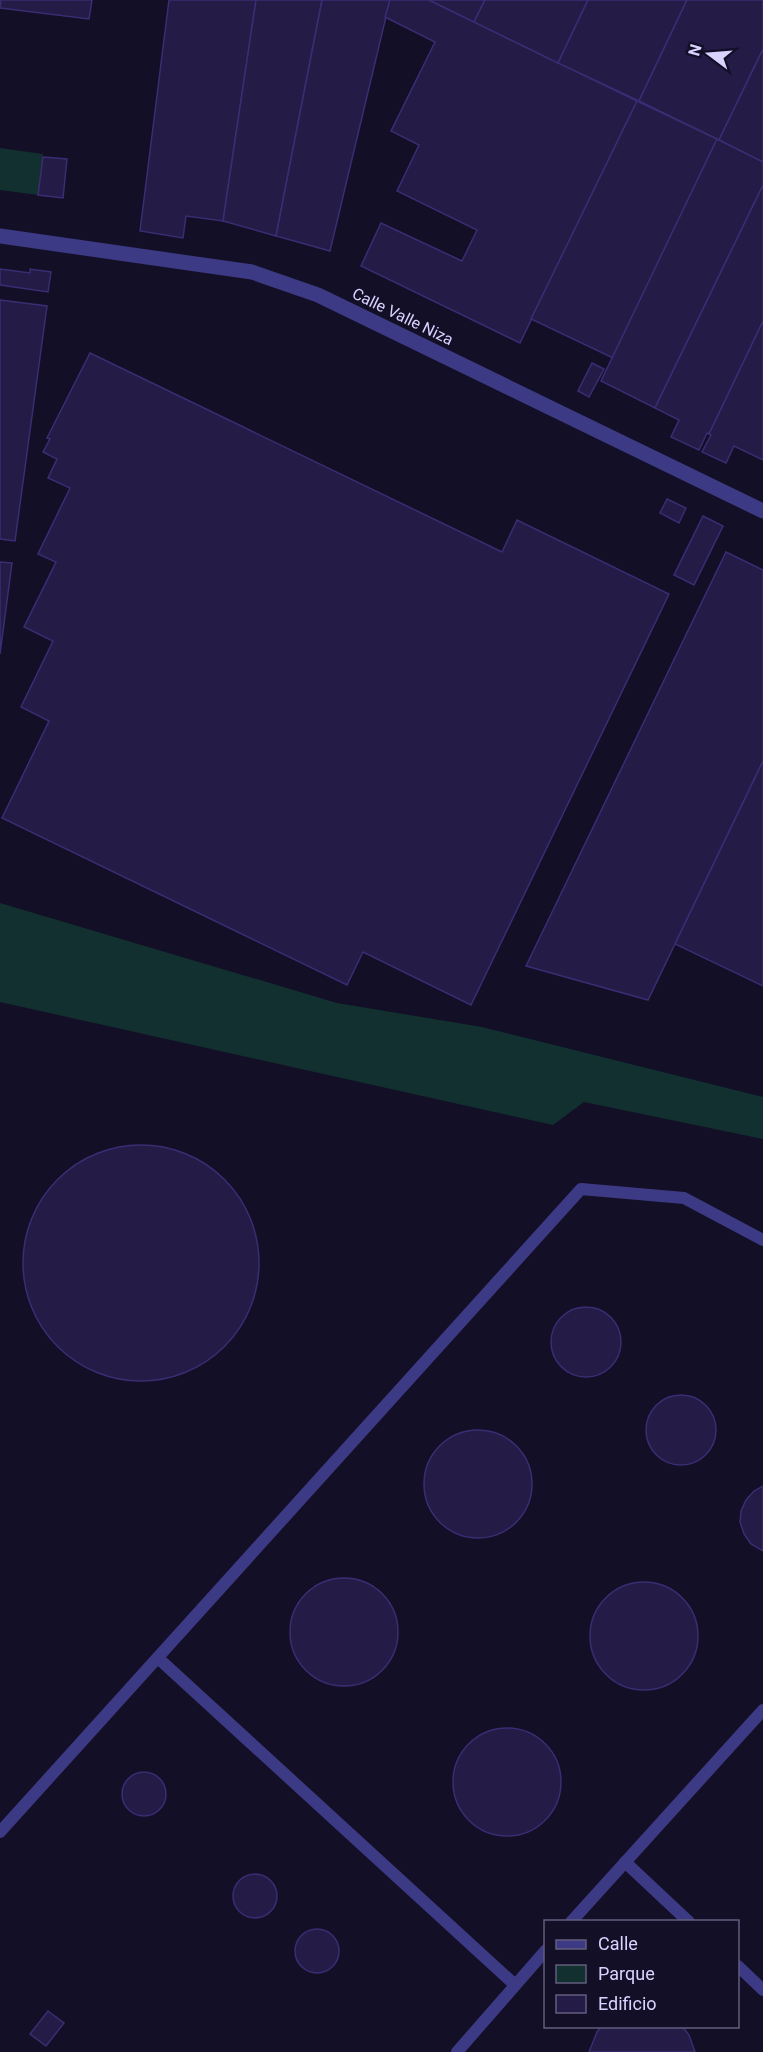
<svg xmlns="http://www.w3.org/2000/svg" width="763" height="2052" font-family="Roboto,sans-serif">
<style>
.green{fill:#12302f}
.building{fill:#241b47;stroke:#3b2d73;stroke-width:1.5}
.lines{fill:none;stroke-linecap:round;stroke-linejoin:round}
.lane{stroke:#3d3a85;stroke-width:12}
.street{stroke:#3d3a85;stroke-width:15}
.labels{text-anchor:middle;stroke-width:4.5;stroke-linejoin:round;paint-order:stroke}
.street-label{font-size:16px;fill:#d9d4ff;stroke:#130f26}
</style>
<rect width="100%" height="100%" fill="#130f26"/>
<g class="green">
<path d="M0,148L43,154L38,195L0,190Z"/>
<path d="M0,903L337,1003L482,1027L763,1097V1139L584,1102L553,1125L0,1002Z"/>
</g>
<g class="building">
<path d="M1,0H92L89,19L0,8Z"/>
<path d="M169,0H256L223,221L186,216L183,238L140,231Z"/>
<path d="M256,0H322L276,236L223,221Z"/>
<path d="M322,0H390L330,251L276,236Z"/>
<path d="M390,0H429L637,101L520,343L361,266L381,223L462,261L477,230L397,191L419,145L391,131L435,42L385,17Z"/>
<path d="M429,0H485L474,22Z"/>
<path d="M485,0H588L558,63L474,22Z"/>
<path d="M588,0H687L639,101L558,63Z"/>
<path d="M687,0H763V49L719,140L639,101Z"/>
<path d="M763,49V162L719,140Z"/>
<path d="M637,101L717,139L613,358L531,319Z"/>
<path d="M717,139L763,162V185L655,408L601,381Z"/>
<path d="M43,157L67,159L63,198L38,195Z"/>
<path d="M763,185V321L709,434L707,433L699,450L671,437L679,420L655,408Z"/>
<path d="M0,269L30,273V269L51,272L48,292L0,285Z"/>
<path d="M0,300L47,306L15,541L0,539Z"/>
<path d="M763,321V460L734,446L726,463L702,452L711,435L709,434Z"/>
<path d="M90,353L502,552L517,520L669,594L471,1005L363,952L347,985L2,818L49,721L21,707L53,641L24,627L56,562L38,554L70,488L48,478L57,459L43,452L50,439L47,438Z"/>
<path d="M592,363L604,369L589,397L578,391Z"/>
<path d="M667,499L686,508L679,523L660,513Z"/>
<path d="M703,516L723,526L694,585L674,575Z"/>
<path d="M726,552L763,570V761L675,944L648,1000L526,966Z"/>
<path d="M0,562L12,563L0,654Z"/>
<path d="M763,761V986L675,944Z"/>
<circle cx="141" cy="1263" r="118"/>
<circle cx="586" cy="1342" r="35"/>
<circle cx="681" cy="1430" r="35"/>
<circle cx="478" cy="1484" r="54"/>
<path d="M763,1486V1551L751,1544L744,1534L740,1522L741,1511L746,1500L754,1491Z"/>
<circle cx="344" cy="1632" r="54"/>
<circle cx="644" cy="1636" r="54"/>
<circle cx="507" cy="1782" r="54"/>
<circle cx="144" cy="1794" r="22"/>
<circle cx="255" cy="1896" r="22"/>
<circle cx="317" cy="1951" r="22"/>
<path d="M48,2011L64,2023L46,2046L30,2034Z"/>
<path d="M602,2026H682L689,2035L695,2052H589L597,2032Z"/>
</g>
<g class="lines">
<g class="lane">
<path d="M158,1658L514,1984"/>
<path d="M0,1832L581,1189L684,1198L763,1240"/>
<path d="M625,1862L689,1922"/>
<path d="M571,1922L763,1710"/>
<path d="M738,1966L763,1990"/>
<path d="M457,2052L546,1950"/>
</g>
<path class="street" d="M0,236L252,272L318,295L763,511"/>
</g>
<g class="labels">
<g class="street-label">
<text transform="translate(403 316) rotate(26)" y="6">Calle Valle Niza</text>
</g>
</g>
<rect x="544" y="1920" width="195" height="108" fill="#130f26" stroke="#625e7d" stroke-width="1.5"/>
<rect x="556" y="1940" width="30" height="9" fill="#3d3a85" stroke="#625e7d" stroke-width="1.5"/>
<text x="598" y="1950" font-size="18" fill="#d9d4ff">Calle</text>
<rect x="556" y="1965" width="30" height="18" fill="#12302f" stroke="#625e7d" stroke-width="1.5"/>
<text x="598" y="1980" font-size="18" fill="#d9d4ff">Parque</text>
<rect x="556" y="1995" width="30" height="18" fill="#241b47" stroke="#625e7d" stroke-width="1.5"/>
<text x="598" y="2010" font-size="18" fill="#d9d4ff">Edificio</text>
<g transform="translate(709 54) rotate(286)" stroke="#130f26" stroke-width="4.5" paint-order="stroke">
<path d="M0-4.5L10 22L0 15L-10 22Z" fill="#d9d4ff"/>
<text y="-9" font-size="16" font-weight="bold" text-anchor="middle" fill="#d9d4ff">N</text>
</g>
</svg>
